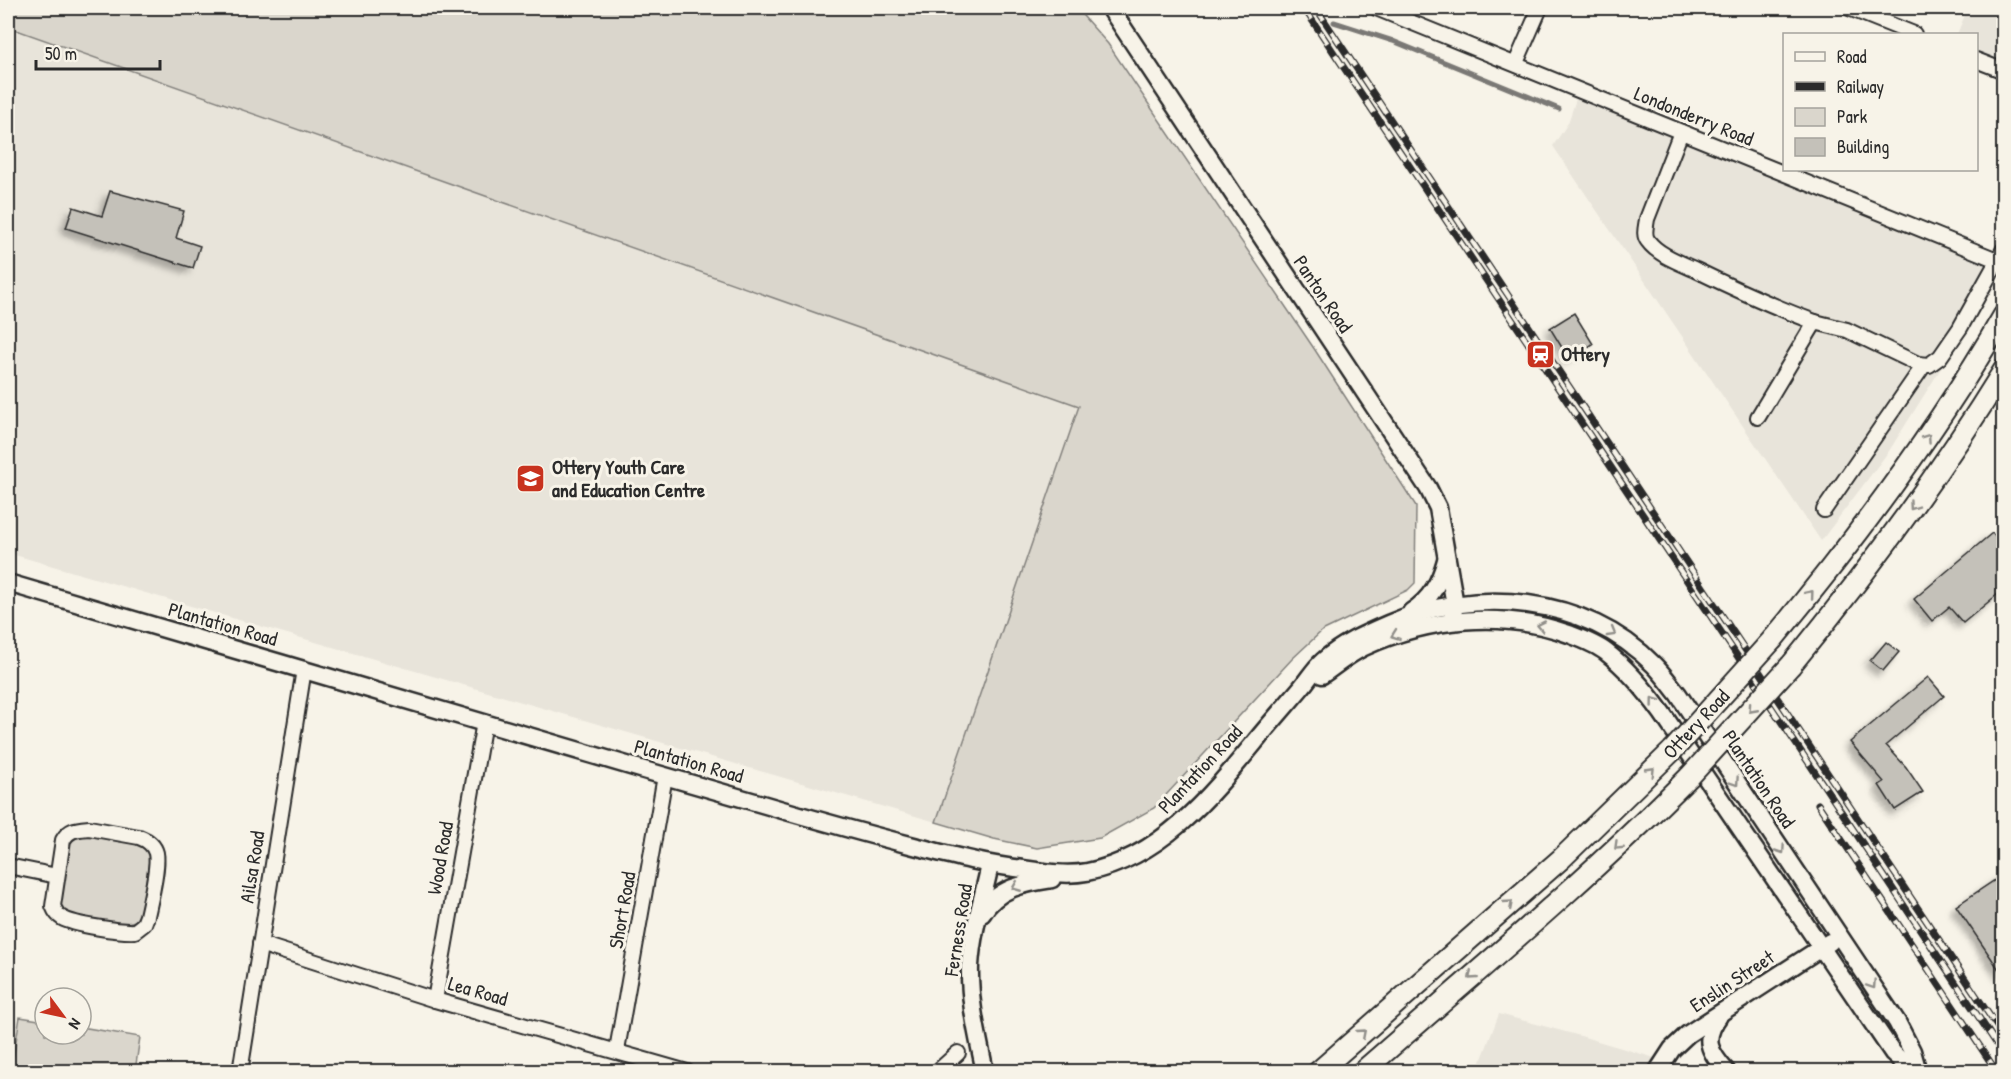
<svg xmlns="http://www.w3.org/2000/svg" width="2011" height="1079" font-family="'Patrick Hand',sans-serif">
<style>
.built{fill:#e8e4da}
.green{fill:#dad6cc;stroke:#82807c;stroke-width:1.5}
.lines{fill:none;stroke-linecap:round;stroke-linejoin:round}
.stream{stroke:#7a7874;stroke-width:5}
.building{fill:#c4c1b9;stroke:#2b2b2b;stroke-width:1.5;filter:url(#shadow)}
.minor-casing{stroke:#2b2b2b;stroke-width:18}
.tertiary-casing{stroke:#2b2b2b;stroke-width:21}
.secondary-casing{stroke:#2b2b2b;stroke-width:24}
.minor{stroke:#f7f3e8;stroke-width:14}
.tertiary{stroke:#f7f3e8;stroke-width:16}
.secondary{stroke:#f7f3e8;stroke-width:20}
.rail-casing{stroke:#2b2b2b;stroke-width:7}
.rail{stroke:#f7f3e8;stroke-width:4.5;stroke-dasharray:14;stroke-linecap:butt}
.secondary-bridge-casing{stroke:#2b2b2b;stroke-width:24;stroke-linecap:butt}
.secondary-bridge{stroke:#f7f3e8;stroke-width:20}
.oneway{stroke:#918f8a}
.labels{text-anchor:middle;stroke-width:6;stroke-linejoin:round;paint-order:stroke}
.street-label{font-size:20px;fill:#2b2b2b;stroke:#f7f3e8}
.poi-label{font-size:20px;font-weight:bold;fill:#2b2b2b;stroke:#f7f3e8;text-anchor:start}
</style>
<defs>
<filter id="shadow"><feDropShadow dx="-5.5" dy="5.5" stdDeviation="3" flood-color="#0004"/></filter>
</defs>
<rect width="100%" height="100%" fill="#f7f3e8"/>
<filter id="ink" filterUnits="userSpaceOnUse"><feTurbulence type="fractalNoise" baseFrequency=".0167" numOctaves="2"/><feDisplacementMap in="SourceGraphic" scale="12" xChannelSelector="R" yChannelSelector="G"/><feConvolveMatrix kernelMatrix="1 2 1 2 8 2 1 2 1" color-interpolation-filters="sRGB"/></filter>
<g filter="url(#ink)">
<g class="built">
<path d="M1968,8H2003V71L1977,60L1976,34H1957Z"/>
<path d="M8,27L1080,406L936,822L8,553Z"/>
<path d="M1579,90L1997,260L1994,284L1889,451L1821,541L1553,146L1568,123Z"/>
<path d="M1499,1014L1584,1037L1699,1071L1477,1072Z"/>
</g>
<g class="green">
<path d="M8,8H1076L1108,44L1315,350L1416,506L1415,583L1408,590L1322,631L1292,659L1154,808L1100,838L1037,848L994,839L936,822L1079,406L8,27Z"/>
<path d="M84,834L137,842L148,852L149,861L141,913L135,921C124,926 77,920 67,913C62,910 60,906 59,901L70,842L74,837Z"/>
<path d="M20,1017L45,1021V1034H81V1027L140,1037L135,1071H11Z"/>
</g>
<g class="lines">
<path class="stream" d="M1334,22L1393,41L1559,109"/>
</g>
<g class="building">
<path d="M110,191L184,211L176,238L200,246L193,268L66,228L73,207L102,216Z"/>
<path d="M1574,313L1593,344L1569,359L1550,328Z"/>
<path d="M1992,533L2004,547V589L1963,623L1949,607L1932,621L1914,599Z"/>
<path d="M1886,642L1899,652L1883,671L1870,661Z"/>
<path d="M1928,677L1944,696L1886,745L1906,767L1923,792L1895,810L1879,785L1884,782L1850,742Z"/>
<path d="M2004,874V977L1956,906Z"/>
</g>
<g class="lines">
<defs>
<g id="minor">
<path d="M1376,8L1997,260"/>
<path d="M1849,8L1914,34"/>
<path d="M1976,60L2004,71"/>
<path d="M1516,63L1540,8"/>
<path d="M1681,132L1647,219C1646,227 1643,235 1648,241C1658,255 1681,263 1696,270C1735,289 1774,307 1815,322"/>
<path d="M1758,417L1815,322L1847,330L1918,364L1929,365L1940,357L1960,328L2004,249"/>
<path d="M1824,510L1924,365"/>
<path d="M89,828L139,837C147,840 154,845 156,853C159,866 150,902 147,916L144,924L135,931C121,932 74,925 62,918C57,915 55,911 53,906L63,840C69,829 77,829 89,828Z"/>
<path d="M8,866L57,876"/>
<path d="M260,944L435,1000L687,1072"/>
<path d="M435,1000L484,722"/>
<path d="M617,1050L665,776"/>
<path d="M240,1072L304,669"/>
<path d="M937,1072L958,1053"/>
</g>
<g id="tertiary">
<path d="M1110,8L1428,488L1438,508L1455,605L1453,615"/>
<path d="M8,583C259,656 510,732 762,804C813,819 863,833 914,846C950,855 986,865 1023,869C1044,872 1066,876 1087,872C1165,857 1216,789 1264,731C1276,717 1288,703 1300,689C1308,680 1314,669 1323,661C1342,644 1365,634 1388,624C1474,586 1586,595 1654,665C1663,674 1670,684 1678,694L1897,1022L1912,1051L1918,1072"/>
<path d="M1411,612C1431,599 1440,582 1446,560"/>
<path d="M1322,675C1335,666 1349,654 1364,647C1428,618 1502,610 1569,634C1582,639 1596,644 1606,652C1628,669 1646,691 1662,713L1893,1053L1913,1072"/>
<path d="M982,914C997,888 1024,883 1052,879"/>
<path d="M1719,1016C1702,1039 1709,1052 1727,1072"/>
<path d="M985,1072C978,1037 969,1002 970,966C972,932 983,898 990,865"/>
<path d="M1657,1072L1672,1049L1688,1034L1830,942"/>
</g>
<g id="secondary">
<path d="M1773,639C1858,537 1937,431 2004,315"/>
<path d="M1791,665C1868,571 1940,474 2004,370"/>
<path d="M1318,1072L1561,859L1673,750"/>
<path d="M1362,1072C1473,975 1586,881 1690,776"/>
</g>
</defs>
<use href="#minor" class="minor-casing"/>
<use href="#tertiary" class="tertiary-casing"/>
<use href="#secondary" class="secondary-casing"/>
<use href="#minor" class="minor"/>
<use href="#tertiary" class="tertiary"/>
<use href="#secondary" class="secondary"/>
<defs>
<g id="rail">
<path d="M1304,8L2004,1055"/>
<path d="M1316,8L2004,1037"/>
<path d="M1818,804L1997,1072"/>
</g>
</defs>
<use href="#rail" class="rail-casing"/>
<use href="#rail" class="rail"/>
<defs>
<g id="secondary-bridge">
<path d="M1673,750L1773,639"/>
<path d="M1690,776L1791,665"/>
</g>
</defs>
<use href="#secondary-bridge" class="secondary-bridge-casing"/>
<use href="#secondary-bridge" class="secondary-bridge"/>
</g>
<defs><path id="oneway-chevron" d="M-2-3.5L2.5 0L-2 3.5" fill="none" stroke-width="1.6" stroke-linecap="round" stroke-linejoin="round" transform="scale(1.5)"/></defs>
<g class="oneway">
<use href="#oneway-chevron" transform="translate(1927 438) rotate(-55)"/>
<use href="#oneway-chevron" transform="translate(1913 506) rotate(125)"/>
<use href="#oneway-chevron" transform="translate(1810 594) rotate(-50)"/>
<use href="#oneway-chevron" transform="translate(1541 626) rotate(-169)"/>
<use href="#oneway-chevron" transform="translate(1612 633) rotate(30)"/>
<use href="#oneway-chevron" transform="translate(1395 635) rotate(160)"/>
<use href="#oneway-chevron" transform="translate(1654 701) rotate(-127)"/>
<use href="#oneway-chevron" transform="translate(1752 709) rotate(132)"/>
<use href="#oneway-chevron" transform="translate(1651 771) rotate(-46)"/>
<use href="#oneway-chevron" transform="translate(1735 782) rotate(56)"/>
<use href="#oneway-chevron" transform="translate(1618 846) rotate(136)"/>
<use href="#oneway-chevron" transform="translate(1781 850) rotate(56)"/>
<use href="#oneway-chevron" transform="translate(1016 887) rotate(158)"/>
<use href="#oneway-chevron" transform="translate(1509 904) rotate(-41)"/>
<use href="#oneway-chevron" transform="translate(1472 976) rotate(139)"/>
<use href="#oneway-chevron" transform="translate(1872 985) rotate(56)"/>
<use href="#oneway-chevron" transform="translate(1362 1033) rotate(-41)"/>
</g>
</g>
<defs>
<symbol id="station-square" viewBox="-11 -11 22 22"><rect x="-9" y="-9" width="18" height="18" rx="4" fill="#c8321e" stroke="#f7f3e8"/><path d="M-3-6H3Q5-6 5-4V2Q5 4 3 4L4.5 6H3L1.5 4h-3L-3 6H-4.5L-3 4Q-5 4-5 2V-4Q-5-6-3-6ZM-3.5-4v3h7v-3ZM-3.5 1v1.5H-2V1ZM2 1v1.5H3.5V1Z" fill="#fff"/></symbol>
<symbol id="school-square" viewBox="-11 -11 22 22"><rect x="-9" y="-9" width="18" height="18" rx="4" fill="#c8321e" stroke="#f7f3e8"/><path d="M0-5L7-2L0 1L-7-2ZM-4 1L0 2.5L4 1V4Q0 6-4 4Z" fill="#fff"/></symbol>
</defs>
<g fill-rule="evenodd">
<use href="#station-square" x="1524" y="338" width="33" height="33"/>
<use href="#school-square" x="514" y="462" width="33" height="33"/>
</g>
<g class="labels">
<g class="street-label">
<text transform="translate(1694 116) rotate(22)" y="7">Londonderry Road</text>
<text transform="translate(1323 294) rotate(56)" y="7">Panton Road</text>
<text transform="translate(223 624) rotate(16)" y="7">Plantation Road</text>
<text transform="translate(1696 724) rotate(-47)" y="7">Ottery Road</text>
<text transform="translate(689 761) rotate(16)" y="7">Plantation Road</text>
<text transform="translate(1200 769) rotate(-47)" y="7">Plantation Road</text>
<text transform="translate(1759 779) rotate(56)" y="7">Plantation Road</text>
<text transform="translate(440 858) rotate(-80)" y="7">Wood Road</text>
<text transform="translate(252 867) rotate(-81)" y="7">Ailsa Road</text>
<text transform="translate(622 910) rotate(-80)" y="7">Short Road</text>
<text transform="translate(958 930) rotate(-81)" y="7">Ferness Road</text>
<text transform="translate(1732 981) rotate(-33)" y="7">Enslin Street</text>
<text transform="translate(478 991) rotate(16)" y="7">Lea Road</text>
</g>
<g class="poi-label">
<text x="1561" y="361">Ottery</text>
<text x="552" y="474">Ottery Youth Care<tspan x="552" dy="23">and Education Centre</tspan></text>
</g>
</g>
<rect width="2011" height="1079" fill="none" stroke="#f7f3e8" stroke-width="30"/>
<rect x="15" y="15" width="1981" height="1049" fill="none" stroke="#2b2b2b" stroke-width="2" filter="url(#ink)"/>
<rect x="1783" y="33" width="195" height="138" fill="#f7f3e8" stroke="#a5a39c" stroke-width="1.5"/>
<rect x="1795" y="52" width="30" height="9" fill="#f7f3e8" stroke="#a5a39c" stroke-width="1.5"/>
<text x="1837" y="63" font-size="18" fill="#2b2b2b">Road</text>
<rect x="1795" y="82" width="30" height="9" fill="#2b2b2b" stroke="#a5a39c" stroke-width="1.5"/>
<text x="1837" y="93" font-size="18" fill="#2b2b2b">Railway</text>
<rect x="1795" y="108" width="30" height="18" fill="#dad6cc" stroke="#a5a39c" stroke-width="1.5"/>
<text x="1837" y="123" font-size="18" fill="#2b2b2b">Park</text>
<rect x="1795" y="138" width="30" height="18" fill="#c4c1b9" stroke="#a5a39c" stroke-width="1.5"/>
<text x="1837" y="153" font-size="18" fill="#2b2b2b">Building</text>
<g transform="translate(63 1016) rotate(123)"><circle r="28" fill="#f7f3e8" stroke="#a5a39c" stroke-width="1.5"/>
<path d="M0-4.5L10 22L0 15L-10 22Z" fill="#c8321e"/>
<text y="-9" font-size="16" font-weight="bold" text-anchor="middle" fill="#2b2b2b">N</text>
</g>
<path d="M36 60v9h124v-9" fill="none" stroke="#2b2b2b" stroke-width="3"/>
<text x="45" y="60" font-size="18" fill="#2b2b2b" stroke="#f7f3e8" stroke-width="4.5" paint-order="stroke">50 m</text>
</svg>
